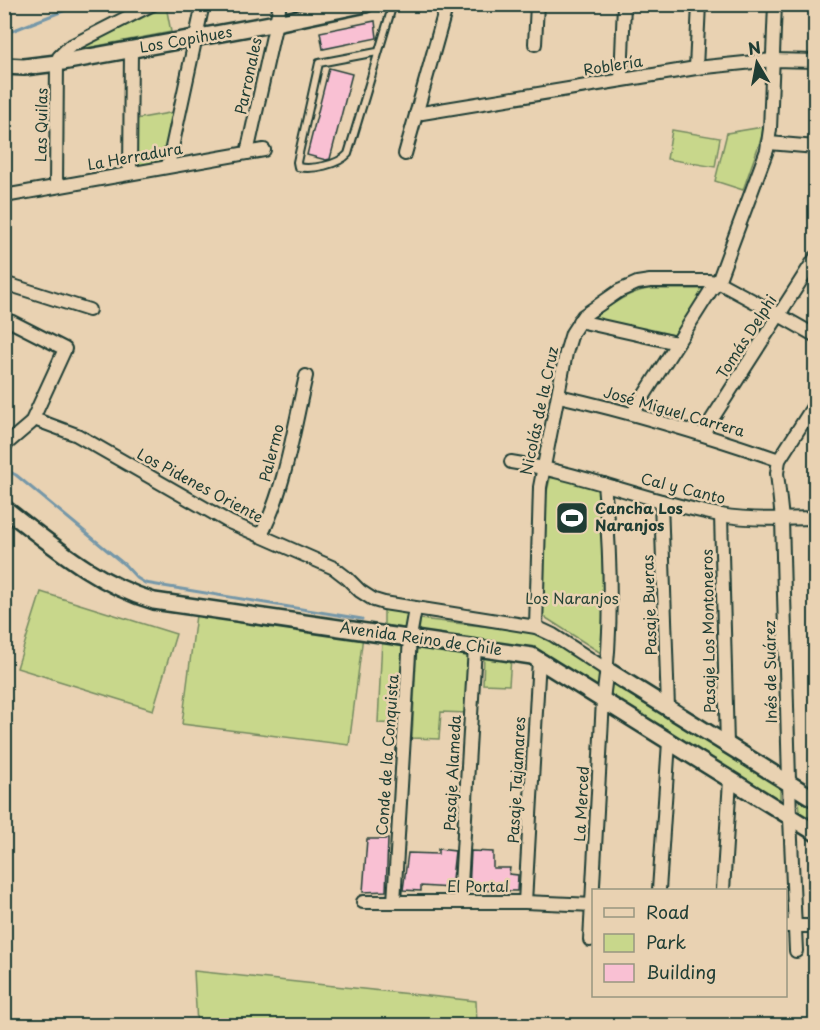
<svg xmlns="http://www.w3.org/2000/svg" width="820" height="1030" font-family="'Playpen Sans',sans-serif">
<style>
.green{fill:#c8d78b;stroke:#748a60;stroke-width:1.5}
.lines{fill:none;stroke-linecap:round;stroke-linejoin:round}
.stream{stroke:#7497a8;stroke-width:3}
.building{fill:#f9c0d3;stroke:#1f3d34;stroke-width:1.5}
.service-casing{stroke:#1f3d34;stroke-width:10}
.minor-casing{stroke:#1f3d34;stroke-width:16}
.tertiary-casing{stroke:#1f3d34;stroke-width:20}
.service{stroke:#e9d2b2;stroke-width:6}
.minor{stroke:#e9d2b2;stroke-width:12}
.tertiary{stroke:#e9d2b2;stroke-width:15}
.labels{text-anchor:middle;stroke-width:5;stroke-linejoin:round;paint-order:stroke}
.street-label{font-size:15px;fill:#1f3d34;stroke:#e9d2b2}
.poi-label{font-size:15px;font-weight:bold;fill:#1f3d34;stroke:#e9d2b2;text-anchor:start}
.park-label{font-size:15px;fill:#274538;stroke:#e9d2b2}
</style>
<rect width="100%" height="100%" fill="#e9d2b2"/>
<filter id="ink" filterUnits="userSpaceOnUse"><feTurbulence type="fractalNoise" baseFrequency=".0167" numOctaves="2"/><feDisplacementMap in="SourceGraphic" scale="12" xChannelSelector="R" yChannelSelector="G"/><feConvolveMatrix kernelMatrix="1 2 1 2 8 2 1 2 1" color-interpolation-filters="sRGB"/></filter>
<g filter="url(#ink)">
<g class="green">
<path d="M166,6L171,32L76,50Z"/>
<path d="M175,112L163,162L136,167V119Z"/>
<path d="M763,127L762,136L743,190L715,181L727,133Z"/>
<path d="M672,130L720,138L715,167L667,159Z"/>
<path d="M648,289H710L679,336L591,319C609,306 626,293 648,289Z"/>
<path d="M551,474L601,489L604,655L543,616L545,500Z"/>
<path d="M41,592L176,634L153,710L17,668Z"/>
<path d="M384,607L411,612L409,629L384,625Z"/>
<path d="M196,615L363,636L349,745L182,724Z"/>
<path d="M420,619L535,632L548,636L600,672L599,688L544,654L532,649L419,634Z"/>
<path d="M382,639L408,642L402,724L378,723Z"/>
<path d="M417,644L471,652L468,713L441,712L439,739L412,738Z"/>
<path d="M484,655L511,658L509,685L483,684Z"/>
<path d="M612,678L780,785V802L611,695Z"/>
<path d="M799,797L815,805V824L800,815Z"/>
<path d="M194,971L476,1001L477,1025H197Z"/>
</g>
<g class="lines">
<g class="stream">
<path d="M4,34L81,4"/>
<path d="M4,469L16,475L125,565L137,578L145,583L362,619"/>
</g>
</g>
<g class="building">
<path d="M375,21L377,38L323,49L320,32Z"/>
<path d="M329,68L352,74L330,159L326,160L307,155Z"/>
<path d="M367,839H388L386,891L363,892Z"/>
<path d="M438,849L455,851L451,888L421,886V891L403,890L408,853L438,854Z"/>
<path d="M471,851L493,852V868H510L509,874L518,875L517,891L469,890Z"/>
</g>
<g class="lines">
<defs>
<path id="service" d="M377,52L319,63L297,162L298,167C312,170 338,165 348,154L393,4"/>
<g id="minor">
<path d="M535,44L537,4"/>
<path d="M696,68L699,4"/>
<path d="M621,80L624,4"/>
<path d="M416,114L696,68L773,60L816,61"/>
<path d="M769,143L816,147"/>
<path d="M247,153L280,4"/>
<path d="M405,154L447,4"/>
<path d="M168,166L203,4"/>
<path d="M130,173L131,50"/>
<path d="M56,186L57,63L59,57L69,47L153,4"/>
<path d="M10,195L264,150"/>
<path d="M4,283L89,310"/>
<path d="M579,321L677,343"/>
<path d="M559,396C634,413 707,435 779,460"/>
<path d="M633,413L711,290L718,282L767,150L770,129L775,4"/>
<path d="M34,419L77,435L229,522L334,568L347,578L360,591L374,600L384,603L536,627L553,635L607,670"/>
<path d="M703,433L816,257"/>
<path d="M4,446L31,423L65,349L10,321"/>
<path d="M511,462C582,473 649,502 720,515C750,520 784,519 816,518"/>
<path d="M661,501L668,708"/>
<path d="M721,515L727,745"/>
<path d="M261,535C285,490 294,427 306,376"/>
<path d="M536,627L540,487L566,353L572,333L583,316L619,291L637,283L650,281H708L718,282L779,315L816,336"/>
<path d="M659,890L669,742"/>
<path d="M723,890L730,780"/>
<path d="M363,902H525L594,905"/>
<path d="M394,902L410,637L415,609"/>
<path d="M460,902L475,647"/>
<path d="M525,902L539,659"/>
<path d="M786,926H816"/>
<path d="M590,940L603,700C613,629 611,555 604,484"/>
<path d="M796,951L790,818L782,519L777,473L779,460L816,402"/>
</g>
<g id="tertiary">
<path d="M4,66L24,67L57,63L276,23L366,4"/>
<path d="M4,508C51,544 96,584 154,601L532,656L816,833"/>
<path d="M607,670L816,800"/>
</g>
</defs>
<use href="#service" class="service-casing"/>
<use href="#minor" class="minor-casing"/>
<use href="#tertiary" class="tertiary-casing"/>
<use href="#service" class="service"/>
<use href="#minor" class="minor"/>
<use href="#tertiary" class="tertiary"/>
</g>
</g>
<defs>
<symbol id="stadium-square" viewBox="-11 -11 22 22"><rect x="-9" y="-9" width="18" height="18" rx="4" fill="#1f3d34" stroke="#e9d2b2"/><path d="M0-5a6.5 5 0 1 0 0 10a6.5 5 0 1 0 0-10ZM-3.5-1.8h7v3.6h-7Z" fill="#fff"/></symbol>
</defs>
<g fill-rule="evenodd">
<use href="#stadium-square" x="553" y="499" width="38" height="38"/>
</g>
<g class="labels">
<g class="street-label">
<text transform="translate(186 40) rotate(-10)" y="5">Los Copihues</text>
<text transform="translate(613 66) rotate(-9)" y="5">Roblería</text>
<text transform="translate(249 76) rotate(-78)" y="5">Parronales</text>
<text transform="translate(42 125) rotate(-89)" y="5">Las Quilas</text>
<text transform="translate(135 157) rotate(-10)" y="5">La Herradura</text>
<text transform="translate(747 337) rotate(-57)" y="5">Tomás Delphi</text>
<text transform="translate(540 411) rotate(-78)" y="5">Nicolás de la Cruz</text>
<text transform="translate(674 412) rotate(16)" y="5">José Miguel Carrera</text>
<text transform="translate(272 453) rotate(-76)" y="5">Palermo</text>
<text transform="translate(200 486) rotate(28)" y="5">Los Pidenes Oriente</text>
<text transform="translate(683 489) rotate(14)" y="5">Cal y Canto</text>
<text transform="translate(650 605) rotate(-92)" y="5">Pasaje Bueras</text>
<text transform="translate(709 631) rotate(-91)" y="5">Pasaje Los Montoneros</text>
<text transform="translate(421 639) rotate(8)" y="5">Avenida Reino de Chile</text>
<text transform="translate(771 672) rotate(-91)" y="5">Inés de Suárez</text>
<text transform="translate(388 755) rotate(-86)" y="5">Conde de la Conquista</text>
<text transform="translate(453 773) rotate(-87)" y="5">Pasaje Alameda</text>
<text transform="translate(517 780) rotate(-87)" y="5">Pasaje Tajamares</text>
<text transform="translate(582 804) rotate(-87)" y="5">La Merced</text>
<text x="478" y="892">El Portal</text>
</g>
<g class="poi-label">
<text x="595" y="514">Cancha Los<tspan x="595" dy="17">Naranjos</tspan></text>
</g>
<g class="park-label">
<text x="572" y="604">Los Naranjos</text>
</g>
</g>
<rect width="820" height="1030" fill="none" stroke="#e9d2b2" stroke-width="24"/>
<rect x="12" y="12" width="796" height="1006" fill="none" stroke="#1f3d34" stroke-width="2" filter="url(#ink)"/>
<rect x="592" y="889" width="195" height="108" fill="#e9d2b2" stroke="#989680" stroke-width="1.5"/>
<rect x="604" y="908" width="30" height="9" fill="#e9d2b2" stroke="#989680" stroke-width="1.5"/>
<text x="646" y="919" font-size="18" fill="#1f3d34">Road</text>
<rect x="604" y="934" width="30" height="18" fill="#c8d78b" stroke="#989680" stroke-width="1.5"/>
<text x="646" y="949" font-size="18" fill="#1f3d34">Park</text>
<rect x="604" y="964" width="30" height="18" fill="#f9c0d3" stroke="#989680" stroke-width="1.5"/>
<text x="646" y="979" font-size="18" fill="#1f3d34">Building</text>
<g transform="translate(757 63) rotate(350)" stroke="#e9d2b2" stroke-width="4.5" paint-order="stroke">
<path d="M0-4.5L10 22L0 15L-10 22Z" fill="#1f3d34"/>
<text y="-9" font-size="16" font-weight="bold" text-anchor="middle" fill="#1f3d34">N</text>
</g>
</svg>
